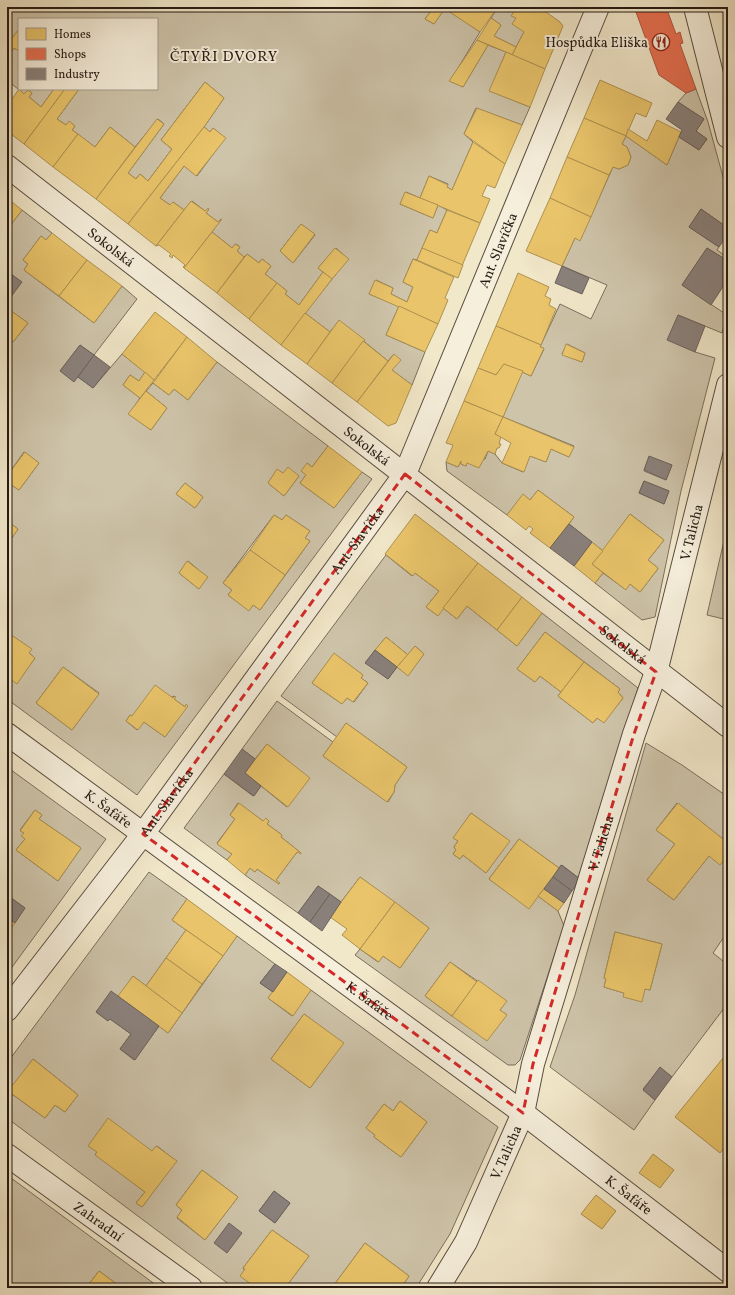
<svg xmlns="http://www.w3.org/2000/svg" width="735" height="1295" font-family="Vollkorn,serif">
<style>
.green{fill:#cec4aa;stroke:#7a6f5e;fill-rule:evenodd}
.homes{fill:#e9c46a;stroke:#ae9150}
.shops{fill:#e76f51;stroke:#ad563e}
.industry{fill:#8a817c;stroke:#6c625c}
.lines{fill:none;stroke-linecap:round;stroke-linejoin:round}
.minor-casing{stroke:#594d40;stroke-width:24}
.minor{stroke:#f6efdc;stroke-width:22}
.marked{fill:none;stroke:#d62828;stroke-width:3;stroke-dasharray:8 5;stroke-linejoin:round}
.labels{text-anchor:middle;stroke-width:4;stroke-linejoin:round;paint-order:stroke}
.poi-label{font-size:14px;fill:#261a13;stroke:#f6efdc;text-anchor:end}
.street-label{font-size:14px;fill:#261a13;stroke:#f6efdc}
.neighbourhood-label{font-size:15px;letter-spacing:1px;fill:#261a13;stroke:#f6efdc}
</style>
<rect width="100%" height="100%" fill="#f1e7c9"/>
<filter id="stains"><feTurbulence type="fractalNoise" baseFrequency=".005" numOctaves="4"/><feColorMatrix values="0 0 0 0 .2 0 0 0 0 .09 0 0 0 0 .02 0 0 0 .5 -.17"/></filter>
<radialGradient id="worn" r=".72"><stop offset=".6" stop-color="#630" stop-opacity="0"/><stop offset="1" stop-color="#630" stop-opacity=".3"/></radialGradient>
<g class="green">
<path d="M7,7H434L425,19L434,24L445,8L480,32L450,81L463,87L488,45L506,52L490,91L530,107L522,125L476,108L464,134L473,142L452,190L447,187L448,184L429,176L420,198L406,192L400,204L433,218L438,205L447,210L437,233L430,230L417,260L413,259L403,282L413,287L407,302L391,294L393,288L376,280L369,294L399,306L386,335L425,352L412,385L392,370L394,354L388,361L339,321L330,332L305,313L348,259L336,248L318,268L323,272L299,305L285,294L287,291L265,274L271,266L262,259L259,263L247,254L244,257L237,251L240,247L236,244L232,248L212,232L221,219L218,222L206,213L209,209L205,211L192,201L184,210L173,202L170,205L160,198L184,166L197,176L225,138L213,128L210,132L204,127L224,98L205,82L161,140L172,149L148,181L140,174L136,179L128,173L164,124L158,119L135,147L110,127L95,147L72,130L75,126L69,122L66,125L57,119L79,89H157V19H19V29L7,45ZM301,224L315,235L293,263L280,251Z"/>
<path d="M498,7H517L512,16L516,18L524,32L516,47L494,36L501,25L491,18Z"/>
<path d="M14,48L19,51V89H54L41,107L29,97L32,93L28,90L24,94L7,80V58Z"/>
<path d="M696,89L708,122L728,195V228L701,209L689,227L719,247L717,250L728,258V261L707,248L682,285L727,315L722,333L678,315L695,352L715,358L681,491L655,617L642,620L595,583L603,573L625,589L630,584L640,592L657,570L658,568L648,560L664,540L630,514L603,551L569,524L574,517L538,490L530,500L523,495L507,515L447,471L446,462L458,467L461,461V464L466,466L467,463L485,459L488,451L495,454L502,463L523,472L530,456L546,462L551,449L569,457L574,446L503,417L522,372L531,376L544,349L540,347L560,304L591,319L607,285L562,266L575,238L580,240L613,167L619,169L628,165L631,157L627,147L622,144L626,136L667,165L679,137L699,150L707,139L696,131L704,119L678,102L686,93ZM567,344L585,353L582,362L562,354ZM649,457L672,465L666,480L644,471ZM644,481L669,491L664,504L639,493Z"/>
<path d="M22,210L52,233L46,240L41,236L23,260L28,264L24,270L94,323L122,286L137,299L94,355L80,345L60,371L78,377L93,388L122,354L145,372L139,381L130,375L123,385L140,398L129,414L151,430L167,408L146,391L153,383L169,395L174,389L188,400L217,362L328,446L312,467L307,463L306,475L300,483L334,508L362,472L372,479L137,795L7,699V682L10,679L17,683L35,658L29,653L31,649L7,632V545L18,529L7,521V482L19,490L39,463L24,452L7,476V338L13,342L28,323L7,308V302L21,282L7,271V230ZM277,470L283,473L299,476L284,496L268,483ZM185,483L203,497L195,508L176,494ZM274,515L282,520L286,515L310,531L305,538L310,541L260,610L253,605L249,610L228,595L232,590L223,583ZM188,561L207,577L199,589L179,573ZM63,667L99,693L72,730L36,703ZM174,696V699L185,707L187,706L165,737L144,722L137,730L126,721L130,715L132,716Z"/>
<path d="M728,523V620L707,615Z"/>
<path d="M386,555L412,576L415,573L439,591L426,607L437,615L443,608L457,619L467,606L517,646L542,613L638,688L580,879L562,865L559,868L519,839L489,879L529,908L538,896L558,911L564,926L520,1060L515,1065H508L355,955L360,949L378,962L383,956L400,968L429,928L360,877L341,902L318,886L298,913L245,875L250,868L255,872L257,869L279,884L276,880L297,852L301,853L281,837L282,835L267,824L269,821L266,819L263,821L238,803L230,815L235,819L217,843L232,854L227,860L184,828L224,774L253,796L261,786L287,807L309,778L267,744L255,759L242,749L277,701L333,742L323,756L388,802L394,792L395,785L407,767L346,723L337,737L281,696ZM545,632L620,689L618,692L623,698L604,722L597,718L593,723L558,696L561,692L540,676L535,682L517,669ZM386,637L408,655L415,646L424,654L408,675L397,667L388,679L366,662ZM334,654L363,675L361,678L368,683L354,702L347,698L342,704L312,683ZM471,813L509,841L486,873L463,855L460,859L453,854L456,850L454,847L458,841L454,838ZM450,962L506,1001L500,1010L507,1015L452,1016L425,996Z"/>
<path d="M646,743L682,765L728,797V843L677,803L656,830L675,844L647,880L674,900L709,856L728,855V931L713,953L728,965V1003L672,1077L660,1068L643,1089L655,1100L634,1130L550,1067L575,995ZM615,932L662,944L650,990L645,989L624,993L604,987L606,979L604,978Z"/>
<path d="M7,767L106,839L7,974V933L25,908L7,895ZM35,810L42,815L39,819L81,848L58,881L16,850L25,839L22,836L24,833L20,830Z"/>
<path d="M149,872L187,899L172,920L186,930L146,986L133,976L119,997L111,992L96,1012L108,1021L110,1019L131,1034L120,1049L134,1060L159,1026L168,1033L237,936L275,964L260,983L273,992L268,998L292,1016L311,990L498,1127L450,1234L416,1288H401L409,1276L365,1243L334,1285L338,1288H285L309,1256L272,1230L243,1268L256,1288H234L7,1118V1063ZM304,1014L343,1043L310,1088L271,1059ZM33,1059L78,1095L65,1112L55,1105L45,1118L9,1092ZM400,1101L427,1122L401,1157L374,1137L375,1135L366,1128L384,1104L393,1111ZM157,1146L176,1161L142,1207L136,1203L145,1192L95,1154L97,1152L152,1151ZM202,1170L238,1197L205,1240L177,1218L182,1210L176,1205ZM274,1191L290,1203L275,1223L259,1211Z"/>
<path d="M7,1175L160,1288H122L99,1271L86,1288H7Z"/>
</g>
<g class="homes">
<path d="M434,7H446L434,24L425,19Z"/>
<path d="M446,7H498L480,32L445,9Z"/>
<path d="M517,7H539L560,22L563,26L545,69L512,55L524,32L512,24L516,18L511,16Z"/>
<path d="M491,18L501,25L494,36L516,47L512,55H513L477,40Z"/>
<path d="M19,29V51L14,48L7,58V45Z"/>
<path d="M477,40L488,45L463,87L449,81Z"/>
<path d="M506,52L545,69L530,107L489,91Z"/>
<path d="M600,80L652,103L646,117L636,113L626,136L584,118Z"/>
<path d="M205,82L224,98L204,127L128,224L96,199L157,119L164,124L128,173L136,179L140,174L148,181L172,149L161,140Z"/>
<path d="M19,89L24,94L28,90L32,93L29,97L41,107L54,89H65L24,144L7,131V106Z"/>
<path d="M65,89H79L57,119L66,125L69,121L75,126L72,130L78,134L53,167L24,144Z"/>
<path d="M477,108L522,125L505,164L464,134Z"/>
<path d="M584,118L626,136L622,144L627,147L631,157L628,165L619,169L613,167L609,175L567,157Z"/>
<path d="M657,120L681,132L667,165L626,136L628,129L647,141Z"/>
<path d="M110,127L135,147L96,199L53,167L78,134L95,147Z"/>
<path d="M204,127L210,132L213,128L226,138L196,176L184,166L160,198L170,205L173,202L184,210L156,246L128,224Z"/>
<path d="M473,142L505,164L495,188L487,185L482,196L490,199L480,223L420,198L429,176L448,185L447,187L452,190Z"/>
<path d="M567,157L609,175L591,217L550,198Z"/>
<path d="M405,192L438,205L433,218L400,204Z"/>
<path d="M7,198L22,210L7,230Z"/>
<path d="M550,198L591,217L580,241L575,238L562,266L526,251Z"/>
<path d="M191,201L205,211L208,208L209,209L206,213L218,222L222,219L184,268L183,267L185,265L173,255L172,258L169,256L171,254L159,245L156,246Z"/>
<path d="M447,210L480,223L462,266L422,248L430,230L437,233Z"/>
<path d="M301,224L315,234L293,263L280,251Z"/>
<path d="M212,232L232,248L235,244L240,247L237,251L244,257L217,293L184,268Z"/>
<path d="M52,233L87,260L59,296L24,270L28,264L23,260L41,236L46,240Z"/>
<path d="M335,248L349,259L332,279L318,268Z"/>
<path d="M422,248L463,265L458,278L417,260Z"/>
<path d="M247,254L259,263L262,259L271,266L265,274L277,283L249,319L217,293Z"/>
<path d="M413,259L454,277L445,298L448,300L438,324L369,294L375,280L393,288L391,294L407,302L413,287L403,282Z"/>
<path d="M87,260L122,286L94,323L59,296Z"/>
<path d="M323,272L332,279L281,345L249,319L277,283L287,291L285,294L299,305Z"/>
<path d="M518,273L549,287L545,296L551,299L549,305L556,309L541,345L496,326Z"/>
<path d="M399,306L438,324L425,352L386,335Z"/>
<path d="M7,308L28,323L13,342L7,338Z"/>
<path d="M155,312L187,337L154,380L122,354Z"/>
<path d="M305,313L330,332L307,364L281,345Z"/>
<path d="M339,320L365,340L332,383L307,364Z"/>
<path d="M496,326L541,345L540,347L544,348L531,376L504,364L496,375L478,368Z"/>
<path d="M187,337L217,362L188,400L174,389L169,395L153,383Z"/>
<path d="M363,341L388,361L357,402L332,383Z"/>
<path d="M566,344L585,353L582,362L562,355Z"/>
<path d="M394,354L401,360L392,370L412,385L396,423L388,426L357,402Z"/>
<path d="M504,364L523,371L503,417L464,401L478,368L496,375Z"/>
<path d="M145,372L154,380L140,398L123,385L130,375L139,381Z"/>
<path d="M146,391L167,408L151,430L128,414Z"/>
<path d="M464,401L503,417L495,434L501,436L499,444H501L499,448H497L495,454L488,451L479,468L467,463L466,466L461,464V461L458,467L446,462L453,445L446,443Z"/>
<path d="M503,417L574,447L569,457L551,449L546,462L530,456L524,472L502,463L511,443L495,434Z"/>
<path d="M328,446L362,472L334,508L300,483L306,475L301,471L307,463L312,467Z"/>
<path d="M25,452L39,463L19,490L7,482V476Z"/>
<path d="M288,467L299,476L284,496L268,483L277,469L283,473Z"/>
<path d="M185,483L203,497L195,508L176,494Z"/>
<path d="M538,490L574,517L550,548L530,533L533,529L529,526L526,530L507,515L523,494L530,500Z"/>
<path d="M415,514L478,563L438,616L426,607L439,591L415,573L413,576L385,554Z"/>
<path d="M630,514L664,540L648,560L658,568L657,570L640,592L630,584L626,590L592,564Z"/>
<path d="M274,515L282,520L286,515L310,531L305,538L310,541L285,575L250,550Z"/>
<path d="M7,521L18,529L7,545Z"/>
<path d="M592,542L603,551L592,564L603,573L595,583L574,566Z"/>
<path d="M250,550L285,575L260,610L253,605L249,611L228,595L232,590L223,583Z"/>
<path d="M187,561L208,577L199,589L179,573Z"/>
<path d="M478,563L522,597L497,630L467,606L457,619L443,608Z"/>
<path d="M522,597L542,613L517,646L497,630Z"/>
<path d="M7,632L32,649L29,653L35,658L17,684L10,679L7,682Z"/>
<path d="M545,632L584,662L561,692L540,676L535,682L517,669Z"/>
<path d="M386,637L408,655L397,667L375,650Z"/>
<path d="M415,646L424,654L408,676L397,667Z"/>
<path d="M334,653L363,675L361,678L368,683L353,702L347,698L342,704L312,683Z"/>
<path d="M584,662L620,689L618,692L623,698L604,723L597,718L593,723L558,696Z"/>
<path d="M63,667L99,694L72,730L36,703Z"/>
<path d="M155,685L173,698L175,696L176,697L174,699L185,707L186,704L188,706L165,737L144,722L138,730L126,721L130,715L132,716Z"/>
<path d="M346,723L407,767L395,785L394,792L387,802L323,756Z"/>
<path d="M267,744L310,778L288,807L245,773Z"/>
<path d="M239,803L263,821L266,818L269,821L267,824L282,835L281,837L301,853V854L297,852L276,880L280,883L279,884L257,869L255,872L250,868L245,875L227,860L232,854L217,844L235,819L230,815Z"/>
<path d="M678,803L728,843V855L720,865L709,856L674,900L647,880L675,844L656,830Z"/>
<path d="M35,810L42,815L39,819L81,848L58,881L16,850L25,839L21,836L24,833L20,831Z"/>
<path d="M471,813L510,841L486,873L463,855L460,859L453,854L456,850L454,847L458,841L453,838Z"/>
<path d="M519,839L559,868L529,909L489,879Z"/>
<path d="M360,877L395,902L360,949L342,935L347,929L330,917Z"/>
<path d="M544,889L564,903L558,911L538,896Z"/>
<path d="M187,899L237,936L223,956L172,920Z"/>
<path d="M395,902L429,928L400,968L383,956L379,962L360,949Z"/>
<path d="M7,917L15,923L7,933Z"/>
<path d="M186,930L223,956L202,984L166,958Z"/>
<path d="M615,932L662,944L650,990L645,989L642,1002L623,997L624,993L604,987L606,979L604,978Z"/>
<path d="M166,958L202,984L182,1013L146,986Z"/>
<path d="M450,962L477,982L452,1016L425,996Z"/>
<path d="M287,972L311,990L293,1016L268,998Z"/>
<path d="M133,976L182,1013L168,1033L118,996Z"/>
<path d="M478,980L507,1001L500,1010L507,1015L487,1041L452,1016Z"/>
<path d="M304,1014L344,1043L310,1088L271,1059Z"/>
<path d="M728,1052V1143L720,1153L675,1117Z"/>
<path d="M33,1059L78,1095L65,1112L55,1105L45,1118L8,1091Z"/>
<path d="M400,1101L427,1122L401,1157L374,1137L375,1135L366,1128L384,1104L393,1111Z"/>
<path d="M108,1118L152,1151L156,1146L177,1161L142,1207L136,1203L145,1192L95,1155L97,1152L88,1146Z"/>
<path d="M653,1154L674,1170L660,1188L639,1173Z"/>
<path d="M202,1170L238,1197L205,1240L177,1217L182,1210L176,1205Z"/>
<path d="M596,1195L616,1211L602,1229L581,1214Z"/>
<path d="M272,1230L309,1256L285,1288H271L265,1284L263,1288H256L240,1276L245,1269L243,1268Z"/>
<path d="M365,1243L409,1276L401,1288H338L334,1285Z"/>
<path d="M99,1271L122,1288H86Z"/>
</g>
<path class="shops" d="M650,7H666L676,34L680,32L683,43L680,44L696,89L686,93L659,75L636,12Z"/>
<g class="industry">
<path d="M678,102L704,119L696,131L707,139L699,150L679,137L682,130L666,119Z"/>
<path d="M701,209L728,228V234L719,247L689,227Z"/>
<path d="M707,248L728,261V279L711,305L682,285Z"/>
<path d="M562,266L589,278L582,294L555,283Z"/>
<path d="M7,271L22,282L7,302Z"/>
<path d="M678,315L705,326L695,352L667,340Z"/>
<path d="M80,345L94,355L74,382L60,371Z"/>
<path d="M94,355L110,367L93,388L78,377Z"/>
<path d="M649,456L672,465L666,480L644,470Z"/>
<path d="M644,481L669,491L664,504L639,493Z"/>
<path d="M569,524L592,542L574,566L550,548Z"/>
<path d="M375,650L397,667L388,679L365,663Z"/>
<path d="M242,749L255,759L245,773L261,786L254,796L224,774Z"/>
<path d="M561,865L580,879L572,891L553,877Z"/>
<path d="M553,877L572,891L564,903L544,889Z"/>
<path d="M318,886L330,894L310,922L298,913Z"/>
<path d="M330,894L341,902L322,931L310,922Z"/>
<path d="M7,895L25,908L15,923L7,917Z"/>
<path d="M275,964L287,972L273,992L260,983Z"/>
<path d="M111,991L159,1026L135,1060L120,1049L131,1034L110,1019L108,1021L96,1012Z"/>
<path d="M660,1067L672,1077L655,1100L643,1090Z"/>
<path d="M274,1191L290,1203L275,1223L259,1211Z"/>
<path d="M229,1223L242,1233L227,1253L214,1243Z"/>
</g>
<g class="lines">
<defs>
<g id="minor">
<path d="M695,7L728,137"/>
<path id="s1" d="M7,166L728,726"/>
<path id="s2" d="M7,734L523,1113L728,1271"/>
<path id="s3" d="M7,1010L143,834L405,474L598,7"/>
<path id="s4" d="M7,1155L191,1288"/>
<path id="s5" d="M438,1288L466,1242L523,1113L533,1064L634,734L656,672L728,385"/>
</g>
</defs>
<use href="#minor" class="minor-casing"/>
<use href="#minor" class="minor"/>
</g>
<path class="marked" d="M405,474L656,672L634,734L533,1064L523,1113L143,834Z"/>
<defs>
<symbol id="restaurant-ring" viewBox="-11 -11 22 22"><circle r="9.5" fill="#f6efdc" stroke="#8f2418" stroke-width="1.5"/><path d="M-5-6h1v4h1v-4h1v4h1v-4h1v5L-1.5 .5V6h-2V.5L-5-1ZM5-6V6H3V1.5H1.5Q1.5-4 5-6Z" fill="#8f2418"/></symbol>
</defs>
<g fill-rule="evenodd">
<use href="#restaurant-ring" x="651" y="32" width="20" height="20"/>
</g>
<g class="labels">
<g class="poi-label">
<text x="648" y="47">Hospůdka Eliška</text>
</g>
<g class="street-label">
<text dy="5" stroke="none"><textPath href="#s1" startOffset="132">Sokolská</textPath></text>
<text dy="5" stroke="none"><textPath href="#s3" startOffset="910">Ant. Slavíčka</textPath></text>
<text dy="5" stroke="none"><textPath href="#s1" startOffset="456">Sokolská</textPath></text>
<text dy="5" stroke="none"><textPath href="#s5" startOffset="800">V. Talicha</textPath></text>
<text dy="5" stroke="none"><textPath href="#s3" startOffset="586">Ant. Slavíčka</textPath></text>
<text dy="5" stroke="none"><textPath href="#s1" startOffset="780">Sokolská</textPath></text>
<text dy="5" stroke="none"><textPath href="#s3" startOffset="262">Ant. Slavíčka</textPath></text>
<text dy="5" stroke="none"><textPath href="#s2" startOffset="126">K. Šafáře</textPath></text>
<text dy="5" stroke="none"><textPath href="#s5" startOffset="476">V. Talicha</textPath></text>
<text dy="5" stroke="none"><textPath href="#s2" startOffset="450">K. Šafáře</textPath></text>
<text dy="5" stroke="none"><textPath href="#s5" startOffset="152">V. Talicha</textPath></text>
<text dy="5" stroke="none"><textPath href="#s2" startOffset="774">K. Šafáře</textPath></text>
<text dy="5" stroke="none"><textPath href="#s4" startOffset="113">Zahradní</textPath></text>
</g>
<g class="neighbourhood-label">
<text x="224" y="61">ČTYŘI DVORY</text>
</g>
</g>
<rect width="735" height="1295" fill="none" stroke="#f1e7c9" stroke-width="24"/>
<rect x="8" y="8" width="719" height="1279" fill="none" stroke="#261a13" stroke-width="2"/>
<rect x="12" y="12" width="711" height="1271" fill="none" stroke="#261a13"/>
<rect x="18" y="18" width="140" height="72" fill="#f6efdc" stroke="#a39a8c"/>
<rect x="26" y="28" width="20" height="12" fill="#e9c46a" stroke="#a39a8c"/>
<text x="54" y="38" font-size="12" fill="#261a13">Homes</text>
<rect x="26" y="48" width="20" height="12" fill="#e76f51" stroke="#a39a8c"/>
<text x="54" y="58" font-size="12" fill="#261a13">Shops</text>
<rect x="26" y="68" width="20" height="12" fill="#8a817c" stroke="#a39a8c"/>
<text x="54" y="78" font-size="12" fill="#261a13">Industry</text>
<rect width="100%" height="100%" filter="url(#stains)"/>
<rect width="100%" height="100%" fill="url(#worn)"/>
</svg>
